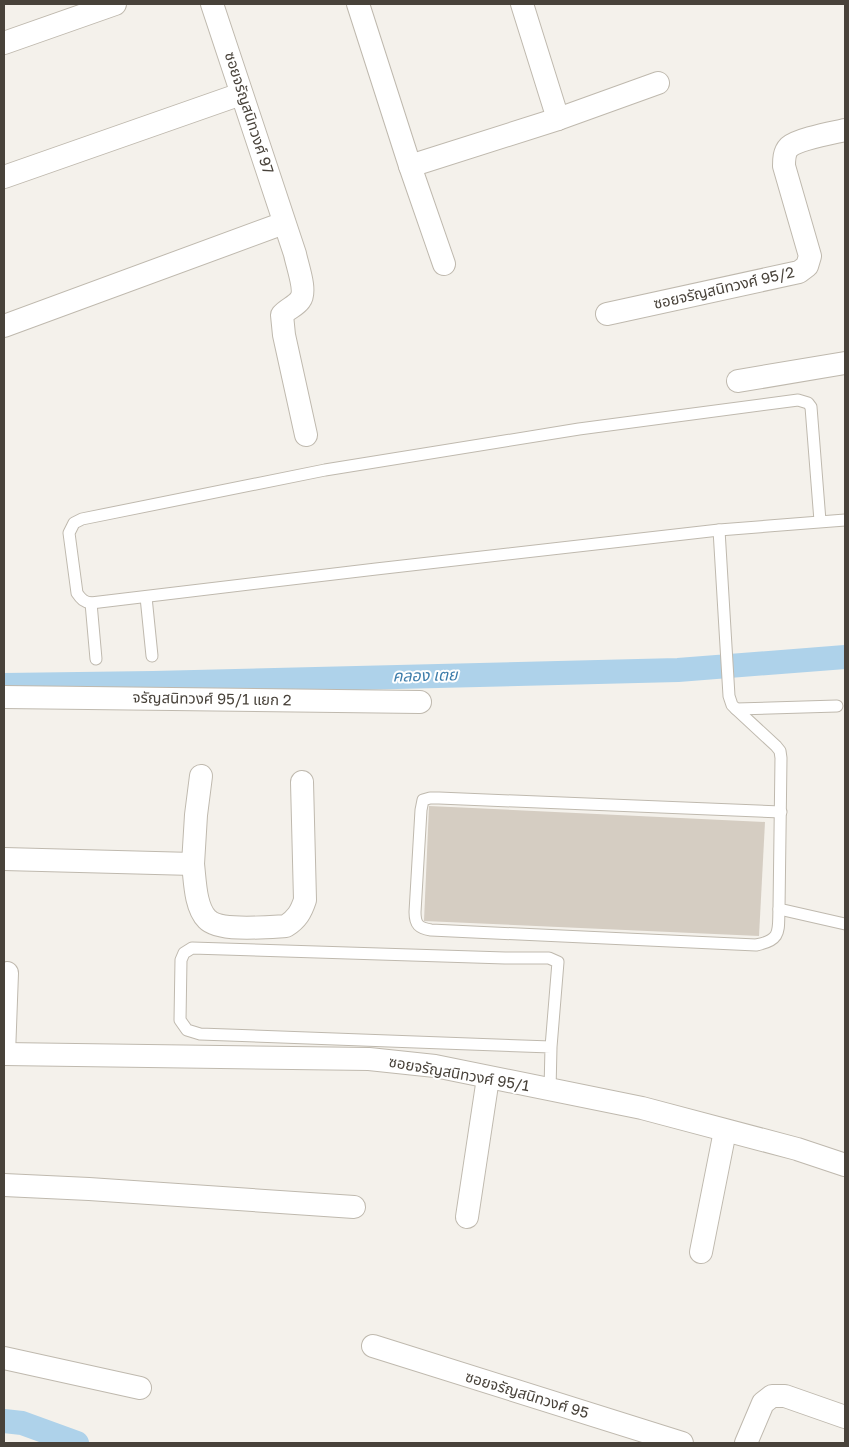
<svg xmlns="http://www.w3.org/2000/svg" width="849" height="1447" font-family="'Golos Text','Noto Sans Thai',sans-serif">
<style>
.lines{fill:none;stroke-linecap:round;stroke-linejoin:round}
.canal{stroke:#aed2ea;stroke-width:24}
.building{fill:#d5cdc2}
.service-casing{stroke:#bfb9ae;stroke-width:13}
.minor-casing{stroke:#bfb9ae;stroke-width:24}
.service{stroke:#fff;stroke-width:11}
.minor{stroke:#fff;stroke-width:22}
.labels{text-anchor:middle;stroke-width:4;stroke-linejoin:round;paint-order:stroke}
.street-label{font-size:15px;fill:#48423a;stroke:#fff}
.water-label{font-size:16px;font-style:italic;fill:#3c7caa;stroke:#fff}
</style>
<rect width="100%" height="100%" fill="#f4f1eb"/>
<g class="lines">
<g class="canal">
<path d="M4,685L153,683L678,670L845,657"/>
<path d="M4,1421L22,1423L77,1443"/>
</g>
</g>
<path class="building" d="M429,806L765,822L759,936L424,921Z"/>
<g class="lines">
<defs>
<g id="service">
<path d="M820,521L811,407L808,403L798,400L579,429L325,470L82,519L74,523L69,533L77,593C81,599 84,602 91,603L376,569L719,530L845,520"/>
<path d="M719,530L729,696L732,705L736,709L776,746L780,751L781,758L779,909L845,924"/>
<path d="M146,597L152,656"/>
<path d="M91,603L96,659"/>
<path d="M736,709L837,706"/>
<path d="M779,909C778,931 782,940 756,945L431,930C419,928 415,925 415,912L421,810L423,800L430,798H439L781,812"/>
<path d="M550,1090L551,1047L200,1034L187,1030L180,1020L181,960L184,953L192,948L505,958H549L558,962L551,1047"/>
</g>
<g id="minor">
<path d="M212,4L295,254C297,265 307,291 300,300C296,306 287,309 282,315L284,335L306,435"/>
<path d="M358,4L410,166L444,264"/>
<path d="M522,4L558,119"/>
<path d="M4,43L115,4"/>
<path d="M410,166L558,119L658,83"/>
<path d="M4,177L241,94"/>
<path d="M607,314L799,272L807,266L810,256L784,166C784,160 784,152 789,147C798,139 832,133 845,130"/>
<path d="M4,326L284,223"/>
<path d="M738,381L845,363"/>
<path d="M4,697L420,702"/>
<path d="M4,859L193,864C195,880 195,907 207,919C219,932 268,927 286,926C297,919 301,912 305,900L302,782"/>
<path d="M193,864L196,815L201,776"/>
<path d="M4,1054L369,1059L435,1066L642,1108L797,1149L845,1165"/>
<path d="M4,1054L7,973"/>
<path d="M4,1185L89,1189L354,1207"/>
<path d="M467,1217L488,1078"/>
<path d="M701,1252L725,1131"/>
<path d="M373,1346L682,1443"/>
<path d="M4,1358L140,1388"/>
<path d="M746,1443L763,1403L772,1396H785L845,1417"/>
</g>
</defs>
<use href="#service" class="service-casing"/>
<use href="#minor" class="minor-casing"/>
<use href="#service" class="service"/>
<use href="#minor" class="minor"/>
</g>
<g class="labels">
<g class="street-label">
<text transform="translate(249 113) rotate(72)" y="5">ซอยจรัญสนิทวงศ์ 97</text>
<text transform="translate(724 288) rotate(-13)" y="5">ซอยจรัญสนิทวงศ์ 95/2</text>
<text transform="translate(212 699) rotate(1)" y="5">จรัญสนิทวงศ์ 95/1 แยก 2</text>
<text transform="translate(459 1074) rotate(10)" y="5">ซอยจรัญสนิทวงศ์ 95/1</text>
<text transform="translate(527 1395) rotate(17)" y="5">ซอยจรัญสนิทวงศ์ 95</text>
</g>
<g class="water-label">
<text transform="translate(425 675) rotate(-1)" y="6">คลอง เตย</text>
</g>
</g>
<rect width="849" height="1447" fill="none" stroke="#48423a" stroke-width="10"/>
</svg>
